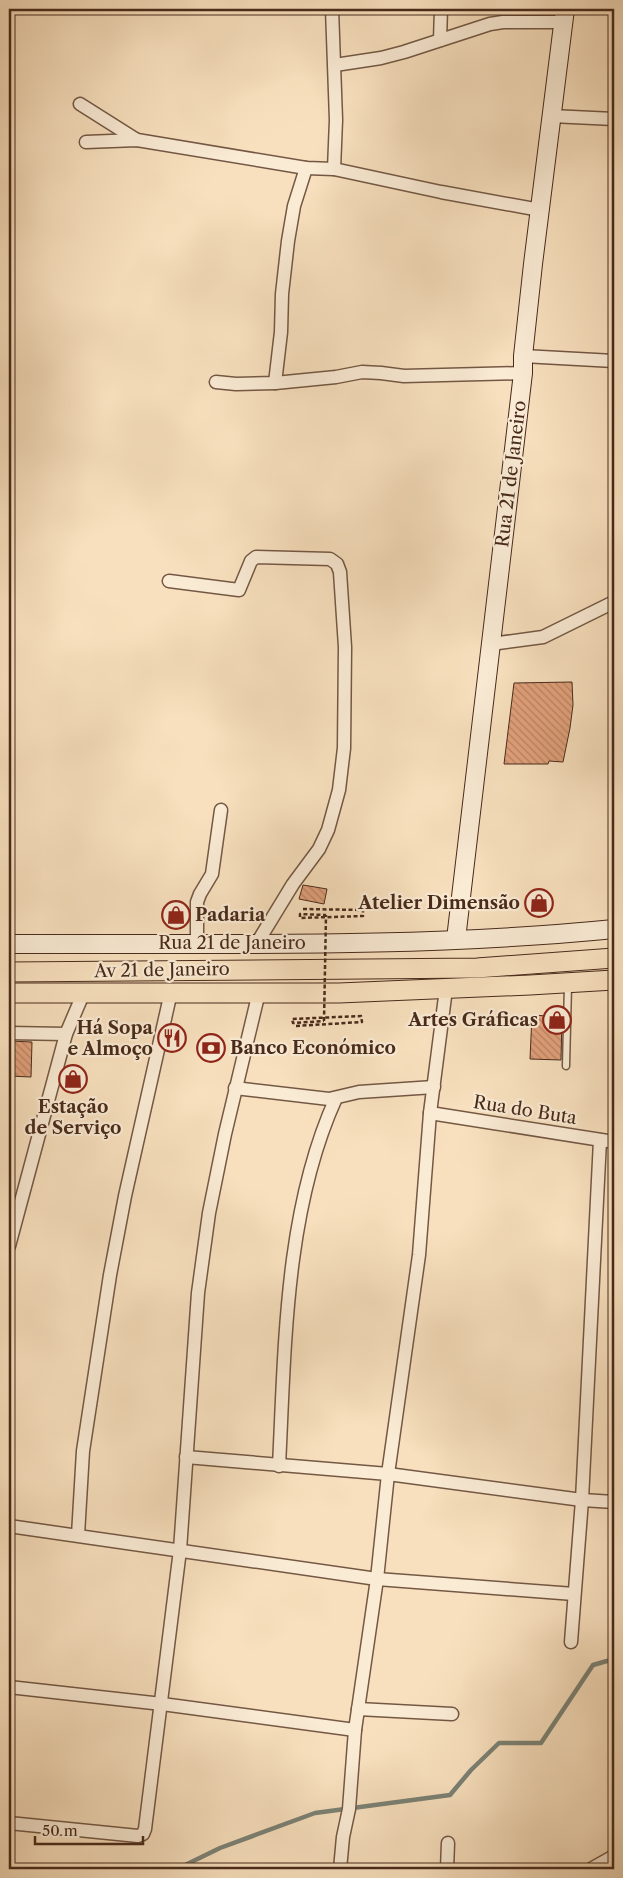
<svg xmlns="http://www.w3.org/2000/svg" width="623" height="1878" font-family="'Libre Caslon Text',serif">
<style>
.lines{fill:none;stroke-linecap:round;stroke-linejoin:round}
.stream{stroke:#7b8276;stroke-width:4.5}
.building{fill:url(#building-back-hatch);stroke:#482a1b}
.lane-casing{stroke:#745844;stroke-width:9}
.street-casing{stroke:#745844;stroke-width:15}
.secondary-casing{stroke:#482a1b;stroke-width:20}
.primary-casing{stroke:#482a1b;stroke-width:21}
.path{stroke:#482a1b;stroke-width:2.5;stroke-dasharray:4 2.5;stroke-linecap:butt}
.lane{stroke:#faebd5;stroke-width:6}
.street{stroke:#faebd5;stroke-width:12}
.secondary{stroke:#faebd5;stroke-width:18}
.primary{stroke:#f8e0be;stroke-width:19}
.path-bridge{stroke:#482a1b;stroke-width:2.5;stroke-dasharray:4 2.5;stroke-linecap:butt}
.labels{text-anchor:middle;stroke-width:4.5;stroke-linejoin:round;paint-order:stroke}
.street-label{font-size:18px;fill:#482a1b;stroke:#faebd5}
.poi-label{font-size:18px;font-weight:bold;fill:#482a1b;stroke:#faebd5;text-anchor:end}
</style>
<defs>
<pattern id="building-back-hatch" width="6" height="6" patternUnits="userSpaceOnUse" patternTransform="scale(1.25)"><rect width="6" height="6" fill="#e2a17b"/><path d="M-1 5l2 2M0 0l6 6M5-1l2 2" fill="none" stroke="#b98364"/></pattern>
</defs>
<rect width="100%" height="100%" fill="#f8e0be"/>
<filter id="stains"><feTurbulence type="fractalNoise" baseFrequency=".004" numOctaves="4"/><feColorMatrix values="0 0 0 0 .2 0 0 0 0 .09 0 0 0 0 .02 0 0 0 .5 -.17"/></filter>
<radialGradient id="worn" r=".72"><stop offset=".6" stop-color="#630" stop-opacity="0"/><stop offset="1" stop-color="#630" stop-opacity=".3"/></radialGradient>
<g class="lines">
<path class="stream" d="M177,1869L220,1848L315,1813L450,1795L471,1770L499,1743H541L593,1665L614,1659"/>
</g>
<g class="building">
<path d="M572,682L573,705L570,728L563,762L549,761L548,764H504L514,683Z"/>
<path d="M303,885L327,889L324,904L299,899Z"/>
<path d="M532,1015L562,1017L561,1060L530,1059Z"/>
<path d="M9,1041L32,1042L31,1077L9,1076Z"/>
</g>
<g class="lines">
<defs>
<path id="lane" d="M566,1066L568,985"/>
<g id="street">
<path d="M332,9L336,120L334,169"/>
<path d="M440,40L441,9"/>
<path d="M335,65L381,58L404,52L490,24L503,22H563"/>
<path d="M80,104L137,140"/>
<path d="M551,116L614,119"/>
<path d="M86,142L137,140L306,168L334,169L441,192L540,210"/>
<path d="M523,356L614,361"/>
<path d="M216,382L236,384L275,383L336,377L362,372L381,373L404,376L523,373"/>
<path d="M275,383L281,332L282,294L288,241L294,206L306,168"/>
<path d="M169,581L239,590L251,561L256,557L330,559L337,564L340,572L345,647L344,748L339,790L328,830L319,849L293,884L257,943"/>
<path d="M491,644L543,637L614,602"/>
<path d="M197,943V902L200,894L212,874L221,810"/>
<path d="M9,1033L66,1034"/>
<path d="M235,1088L329,1099L359,1092L434,1087"/>
<path d="M430,1113L614,1142"/>
<path d="M9,1246L66,1034L84,992"/>
<path d="M186,1457L388,1474L582,1500L614,1502"/>
<path d="M279,1466C285,1345 285,1210 336,1098"/>
<path d="M9,1526L377,1579L574,1594"/>
<path d="M78,1535L83,1451L110,1275L125,1196L171,992"/>
<path d="M571,1642L582,1500L600,1140"/>
<path d="M9,1687L162,1704L355,1730"/>
<path d="M358,1709L452,1714"/>
<path d="M9,1823L138,1836L143,1834L145,1829L180,1550L198,1293L209,1213L225,1134L259,992"/>
<path d="M340,1869L343,1837L349,1809L355,1730L377,1579L388,1474L419,1255L430,1113L446,989"/>
<path d="M447,1869L448,1843"/>
<path d="M591,1869L614,1856"/>
</g>
<g id="secondary">
<path d="M456,939L523,373V356L533,264L565,9"/>
<path d="M9,944C210,943 414,949 614,929"/>
</g>
<g id="primary">
<path d="M9,972L477,968L614,958"/>
<path d="M9,993H339L530,985L614,980"/>
</g>
</defs>
<use href="#lane" class="lane-casing"/>
<use href="#street" class="street-casing"/>
<use href="#secondary" class="secondary-casing"/>
<use href="#primary" class="primary-casing"/>
<g class="path">
<path d="M303,909L363,910V916L300,918V914L326,915"/>
<path d="M296,1026L362,1022L361,1016L292,1019L293,1023L324,1021"/>
</g>
<use href="#lane" class="lane"/>
<use href="#street" class="street"/>
<use href="#secondary" class="secondary"/>
<use href="#primary" class="primary"/>
<path class="path-bridge" d="M324,1021L326,915"/>
</g>
<defs>
<symbol id="shop-ring" viewBox="-11 -11 22 22"><circle r="9.5" fill="#faebd5" stroke="#8f2418" stroke-width="1.5"/><path d="M-5-2.5h2.3a2.7 3.5 0 0 1 5.4 0H5L5.5 6h-11ZM-1.5-2.5h3a1.5 2.3 0 0 0-3 0Z" fill="#8f2418"/></symbol>
<symbol id="restaurant-ring" viewBox="-11 -11 22 22"><circle r="9.5" fill="#faebd5" stroke="#8f2418" stroke-width="1.5"/><path d="M-5-6h1v4h1v-4h1v4h1v-4h1v5L-1.5 .5V6h-2V.5L-5-1ZM5-6V6H3V1.5H1.5Q1.5-4 5-6Z" fill="#8f2418"/></symbol>
<symbol id="bank-ring" viewBox="-11 -11 22 22"><circle r="9.5" fill="#faebd5" stroke="#8f2418" stroke-width="1.5"/><path d="M-6-4H6V4H-6ZM0-2.3a2.3 2.3 0 1 0 0 4.6a2.3 2.3 0 1 0 0-4.6Z" fill="#8f2418"/></symbol>
</defs>
<g fill-rule="evenodd">
<use href="#shop-ring" x="523" y="887" width="32" height="32"/>
<use href="#shop-ring" x="160" y="899" width="32" height="32"/>
<use href="#shop-ring" x="541" y="1004" width="32" height="32"/>
<use href="#restaurant-ring" x="156" y="1022" width="32" height="32"/>
<use href="#bank-ring" x="195" y="1032" width="32" height="32"/>
<use href="#shop-ring" x="57" y="1063" width="32" height="32"/>
</g>
<g class="labels">
<g class="street-label">
<text transform="translate(511 474) rotate(-83)" y="6">Rua 21 de Janeiro</text>
<text x="232" y="949">Rua 21 de Janeiro</text>
<text transform="translate(162 970) rotate(-1)" y="6">Av 21 de Janeiro</text>
<text transform="translate(525 1110) rotate(9)" y="6">Rua do Buta</text>
</g>
<g class="poi-label">
<text x="520" y="909">Atelier Dimensão</text>
<text x="195" y="921" text-anchor="start">Padaria</text>
<text x="538" y="1026">Artes Gráficas</text>
<text x="153" y="1034">Há Sopa<tspan x="153" dy="21">e Almoço</tspan></text>
<text x="230" y="1054" text-anchor="start">Banco Económico</text>
<text x="73" y="1113" text-anchor="middle">Estação<tspan x="73" dy="21">de Serviço</tspan></text>
</g>
</g>
<rect width="623" height="1878" fill="none" stroke="#f8e0be" stroke-width="30"/>
<rect x="10" y="10" width="603" height="1858" fill="none" stroke="#482a1b" stroke-width="2.5"/>
<rect x="15" y="15" width="593" height="1848" fill="none" stroke="#482a1b"/>
<path d="M35 1836v8h108v-8" fill="none" stroke="#482a1b" stroke-width="2.5"/>
<text x="42" y="1836" font-size="15" fill="#482a1b" stroke="#faebd5" stroke-width="4" paint-order="stroke">50 m</text>
<rect width="100%" height="100%" filter="url(#stains)"/>
<rect width="100%" height="100%" fill="url(#worn)"/>
</svg>
